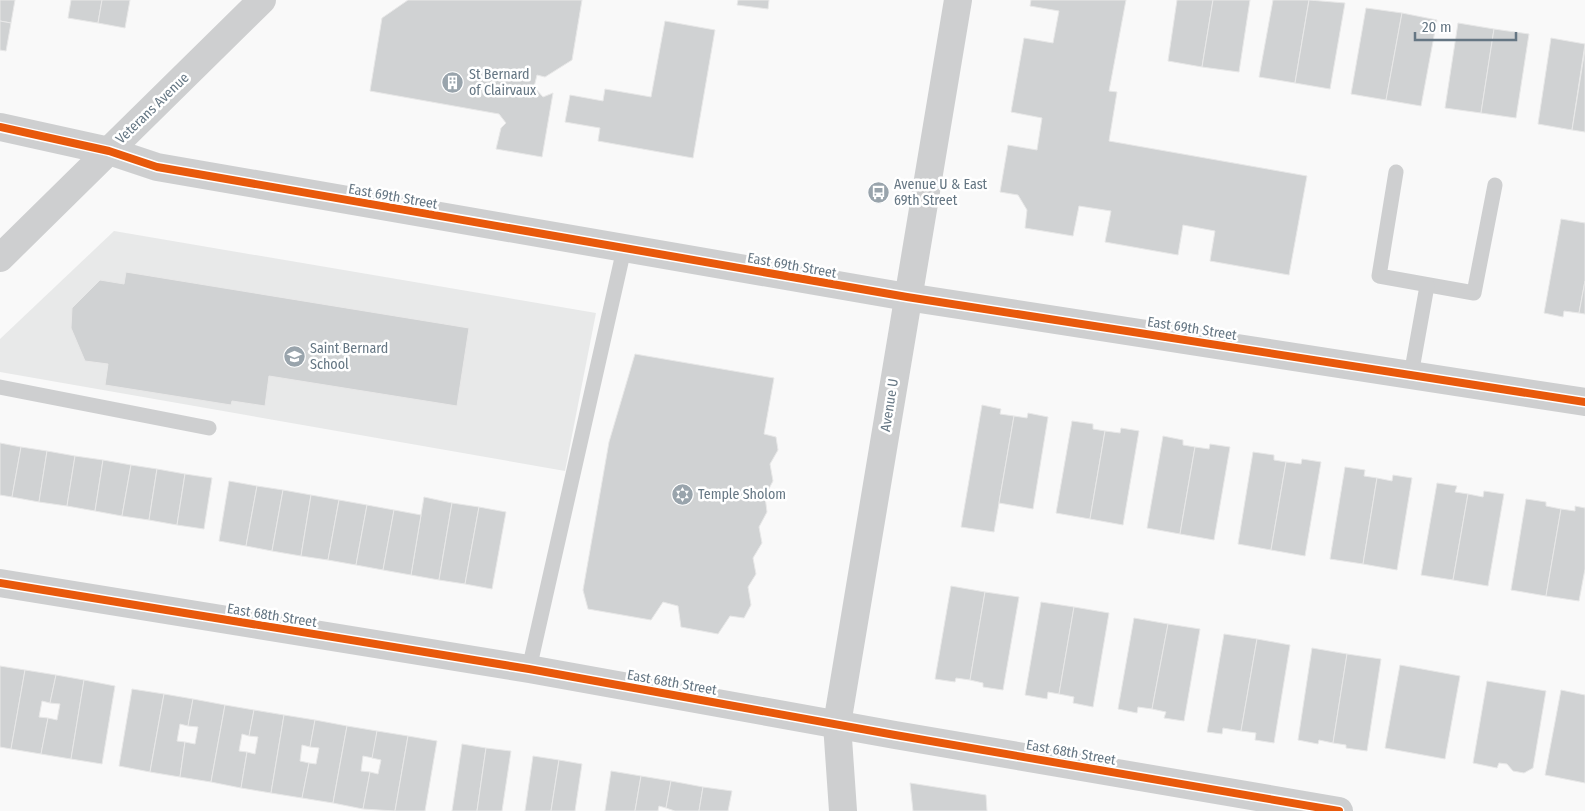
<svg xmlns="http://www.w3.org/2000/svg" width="1585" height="811" font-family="'Fira Sans Condensed',sans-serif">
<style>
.built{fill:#e8e9e9}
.building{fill:#d0d2d3;stroke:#e8e8e8}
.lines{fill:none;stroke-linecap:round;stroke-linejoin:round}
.service{stroke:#cecfd0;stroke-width:15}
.minor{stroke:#cecfd0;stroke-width:28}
.cycleway-casing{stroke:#fff;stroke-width:11}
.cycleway{stroke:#e8590c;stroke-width:8}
.labels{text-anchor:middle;stroke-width:5;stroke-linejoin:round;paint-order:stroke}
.poi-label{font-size:14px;fill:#657683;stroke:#fff;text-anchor:start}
.street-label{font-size:14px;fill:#657683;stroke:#fff}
</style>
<rect width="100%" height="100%" fill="#f9f9f9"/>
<path class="built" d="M114,231L596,313L565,471L0,372V339Z"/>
<g class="building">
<path d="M0,0H15L11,23L0,21Z"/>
<path d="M71,0H102L98,23L68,18Z"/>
<path d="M102,0H130L125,28L98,23Z"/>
<path d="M408,0H582L572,60L545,77L537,75L534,87L543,97L553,93L542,157L496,149L501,128L506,123L499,114L370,91L382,18Z"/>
<path d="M738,0H769L768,9L737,5Z"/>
<path d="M1031,0H1126L1109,91L1117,92L1109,141L1307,176L1289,275L1210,261L1215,231L1183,225L1178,255L1105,242L1111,211L1079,206L1073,236L1025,228L1027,210L1018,195L1000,192L1008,145L1037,150L1042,118L1011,112L1024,38L1053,43L1059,11L1030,6Z"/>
<path d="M1177,0H1213L1202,67L1168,61Z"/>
<path d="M1213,0H1250L1239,72L1202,67Z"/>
<path d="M1273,0H1309L1295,83L1259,77Z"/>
<path d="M1309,0L1345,3L1330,89L1295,83Z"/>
<path d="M1366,8L1402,13L1386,100L1351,94Z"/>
<path d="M1402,13L1437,20L1421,106L1386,100Z"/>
<path d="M0,21L11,23L6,51L0,50Z"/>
<path d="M665,21L715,30L693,158L598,141L600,128L565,122L570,95L603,101L605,89L651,97Z"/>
<path d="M1458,23L1494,29L1481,113L1445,108Z"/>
<path d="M1494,29L1529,34L1516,118L1481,113Z"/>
<path d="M1551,38L1585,44L1572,130L1538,124Z"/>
<path d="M1585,49V132L1572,130Z"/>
<path d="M1561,219L1585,223V281L1579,313L1564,311L1563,317L1544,313Z"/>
<path d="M126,272L469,328L457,406L269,376L265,406L232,401L231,405L105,385L108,364L85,361L71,328L72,308L100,280L124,284Z"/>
<path d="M1585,281V314L1579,313Z"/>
<path d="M635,354L774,378L764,434L776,437L778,450L770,464L773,481L765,496L767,512L759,527L762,543L753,558L756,574L748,587L751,605L744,618L730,616L718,634L681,627L678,606L663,602L651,620L588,609L583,590L609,442Z"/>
<path d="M982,405L1001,409L1000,414L1014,416L994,532L961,527Z"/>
<path d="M1028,413L1048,417L1033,509L999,503L1014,416L1027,418Z"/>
<path d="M1072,421L1093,424V429L1105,431L1090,519L1056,513Z"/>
<path d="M1121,428L1139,431L1123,525L1090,519L1105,431L1120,433Z"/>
<path d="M1163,436L1183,440V445L1195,447L1180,534L1147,528Z"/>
<path d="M0,443L21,447L12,497L0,495Z"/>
<path d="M1210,444L1230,447L1214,540L1180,534L1195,447L1209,449Z"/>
<path d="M21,447L47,451L39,502L12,497Z"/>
<path d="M47,451L75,456L67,506L39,502Z"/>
<path d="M1253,452L1274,455V460L1286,462L1271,550L1238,544Z"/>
<path d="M75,456L103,460L95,511L67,506Z"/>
<path d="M1302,459L1321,462L1305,556L1271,550L1286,462L1301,464Z"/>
<path d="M103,460L131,465L122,516L95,511Z"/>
<path d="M131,465L157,469L149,520L122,516Z"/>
<path d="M1345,467L1365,470L1364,476L1377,478L1363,564L1330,559Z"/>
<path d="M157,469L185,474L177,525L149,520Z"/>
<path d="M185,474L212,478L204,529L177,525Z"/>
<path d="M1393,475L1412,478L1397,570L1363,564L1377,478L1392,481Z"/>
<path d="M229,481L257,486L246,546L219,541Z"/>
<path d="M1437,483L1457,486L1455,492L1468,494L1453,580L1421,575Z"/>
<path d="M257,486L283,490L272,551L246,546Z"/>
<path d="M283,490L311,495L301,556L272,551Z"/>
<path d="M1484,491L1504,494L1488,586L1453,580L1468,494L1483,497Z"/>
<path d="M311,495L339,500L328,560L301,556Z"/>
<path d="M424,497L452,503L439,580L411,575Z"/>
<path d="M1526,499L1546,502V506L1561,509L1546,596L1511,590Z"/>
<path d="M339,500L367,505L356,565L328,560Z"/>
<path d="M452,503L479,507L465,584L439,580Z"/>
<path d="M367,505L394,510L383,570L356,565Z"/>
<path d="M1575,506L1585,508V569L1579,601L1546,596L1561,509L1575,511Z"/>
<path d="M479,507L506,512L492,589L465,584Z"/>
<path d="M394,510L421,515L411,575L383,570Z"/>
<path d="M951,586L985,592L970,680L956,678L955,682L935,679Z"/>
<path d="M985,592L1019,597L1003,690L983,687V683L970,680Z"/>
<path d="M1041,602L1074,607L1059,694L1048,692L1047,699L1025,695Z"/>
<path d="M1074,607L1109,613L1093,707L1073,703L1074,697L1059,694Z"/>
<path d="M1134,618L1168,624L1152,709L1138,707L1137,713L1118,709Z"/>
<path d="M1168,624L1200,629L1184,721L1164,718L1166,712L1152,709Z"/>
<path d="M1224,634L1257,639L1241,731L1223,728L1222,734L1207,732Z"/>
<path d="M1257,639L1290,645L1274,743L1255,740L1256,733L1241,731Z"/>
<path d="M1312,648L1347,654L1333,743L1319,740L1318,744L1298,740Z"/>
<path d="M1347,654L1381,659L1367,751L1346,748V745L1333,743Z"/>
<path d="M1400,665L1460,676L1445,759L1385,748Z"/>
<path d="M0,666L25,670L11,749L0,747Z"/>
<path d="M25,670L56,675L50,703L42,701L39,717L48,718L41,754L11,749Z"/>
<path d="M56,675L84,680L71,759L41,754L48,718L57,720L60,704L50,703Z"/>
<path d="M84,680L115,686L102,764L71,759Z"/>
<path d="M1487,681L1546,691L1533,768L1524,773L1513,771L1507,764L1499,763L1497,768L1473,763Z"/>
<path d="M132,689L164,694L150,772L119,766Z"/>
<path d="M1561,690L1585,695V783L1545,775Z"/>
<path d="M164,694L193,699L188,726L180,724L177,741L185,742L180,777L150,772Z"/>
<path d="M193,699L225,705L211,782L180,777L185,742L195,744L198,727L188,726Z"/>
<path d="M225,705L254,710L249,736L242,734L239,751L247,752L241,788L211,782Z"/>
<path d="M254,710L284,715L271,793L241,788L247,752L255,754L258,737L249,736Z"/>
<path d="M284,715L315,720L310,747L302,745L300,761L309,763L302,798L271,793Z"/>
<path d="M315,720L347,726L333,803L302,798L309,763L316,764L319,748L310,747Z"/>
<path d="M347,726L377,731L373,758L363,756L361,771L370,772L363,809L333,803Z"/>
<path d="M377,731L408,736L395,811L363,809L370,772L378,774L381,760L372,758Z"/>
<path d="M408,736L437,741L425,811H395Z"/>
<path d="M462,744L486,748L477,811H452Z"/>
<path d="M486,748L511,751L502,811H477Z"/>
<path d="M533,756L559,760L551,811H525Z"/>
<path d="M559,760L582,764L575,811H551Z"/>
<path d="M611,771L641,776L635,811H605Z"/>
<path d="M641,776L671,781L666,808L659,806L658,811H635Z"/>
<path d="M671,781L703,787L699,811H675L666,808Z"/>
<path d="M910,783L986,795L987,811H913Z"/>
<path d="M703,787L732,791L728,811H699Z"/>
</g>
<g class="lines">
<g class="service">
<path d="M1396,172L1379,276L1474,293L1495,185"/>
<path d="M1411,375L1427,286"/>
<path d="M0,387L209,428"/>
<path d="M529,669L624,249"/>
</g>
<g class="minor">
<path d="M0,127L109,151L157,167L907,297L1585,402"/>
<path d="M0,258L262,0"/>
<path d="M0,583L529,669L895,735L1339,811"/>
<path d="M843,811L837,724L958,0"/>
</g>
<defs>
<g id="cycleway">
<path d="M0,127L109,151L157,167L907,297L1585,402"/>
<path d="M0,583L529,669L895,735L1339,811"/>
</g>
</defs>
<use href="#cycleway" class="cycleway-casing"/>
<use href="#cycleway" class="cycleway"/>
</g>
<defs>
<symbol id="building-disc" viewBox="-11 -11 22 22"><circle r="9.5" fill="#99a4ac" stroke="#fff"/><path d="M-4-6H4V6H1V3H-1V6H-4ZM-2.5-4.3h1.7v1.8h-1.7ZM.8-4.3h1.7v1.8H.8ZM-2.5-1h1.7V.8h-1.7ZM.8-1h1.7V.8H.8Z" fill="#fff"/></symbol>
<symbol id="bus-disc" viewBox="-11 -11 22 22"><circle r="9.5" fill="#99a4ac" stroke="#fff"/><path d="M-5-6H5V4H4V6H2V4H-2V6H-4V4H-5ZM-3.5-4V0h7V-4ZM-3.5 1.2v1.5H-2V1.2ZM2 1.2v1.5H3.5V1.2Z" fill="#fff"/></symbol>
<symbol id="school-disc" viewBox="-11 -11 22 22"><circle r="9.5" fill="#99a4ac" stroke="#fff"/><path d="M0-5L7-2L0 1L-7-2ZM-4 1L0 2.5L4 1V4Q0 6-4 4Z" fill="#fff"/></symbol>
<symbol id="synagogue-disc" viewBox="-11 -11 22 22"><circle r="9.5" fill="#99a4ac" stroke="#fff"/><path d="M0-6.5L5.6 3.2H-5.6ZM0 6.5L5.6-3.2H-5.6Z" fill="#fff"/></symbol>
</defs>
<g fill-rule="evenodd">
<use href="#building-disc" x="440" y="70" width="25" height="25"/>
<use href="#bus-disc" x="866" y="180" width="25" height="25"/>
<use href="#school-disc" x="282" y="344" width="25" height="25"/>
<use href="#synagogue-disc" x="670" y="482" width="25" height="25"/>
</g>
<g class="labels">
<g class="poi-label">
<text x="469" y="79">St Bernard<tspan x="469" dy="16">of Clairvaux</tspan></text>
<text x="894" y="189">Avenue U &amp; East<tspan x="894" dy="16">69th Street</tspan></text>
<text x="310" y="353">Saint Bernard<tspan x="310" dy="16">School</tspan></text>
<text x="698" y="499">Temple Sholom</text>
</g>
<g class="street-label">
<text transform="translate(152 108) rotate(-44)" y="5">Veterans Avenue</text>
<text transform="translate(393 196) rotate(10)" y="5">East 69th Street</text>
<text transform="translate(792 265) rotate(10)" y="5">East 69th Street</text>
<text transform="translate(1192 328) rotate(9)" y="5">East 69th Street</text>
<text transform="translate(889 405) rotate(-81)" y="5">Avenue U</text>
<text transform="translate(272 615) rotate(9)" y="5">East 68th Street</text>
<text transform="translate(672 682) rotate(10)" y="5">East 68th Street</text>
<text transform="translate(1071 752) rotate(10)" y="5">East 68th Street</text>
</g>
</g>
<path d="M1415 32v8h101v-8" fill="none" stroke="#657683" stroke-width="2.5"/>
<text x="1422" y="32" font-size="15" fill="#657683" stroke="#ffffff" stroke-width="4" paint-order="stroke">20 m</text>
</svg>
